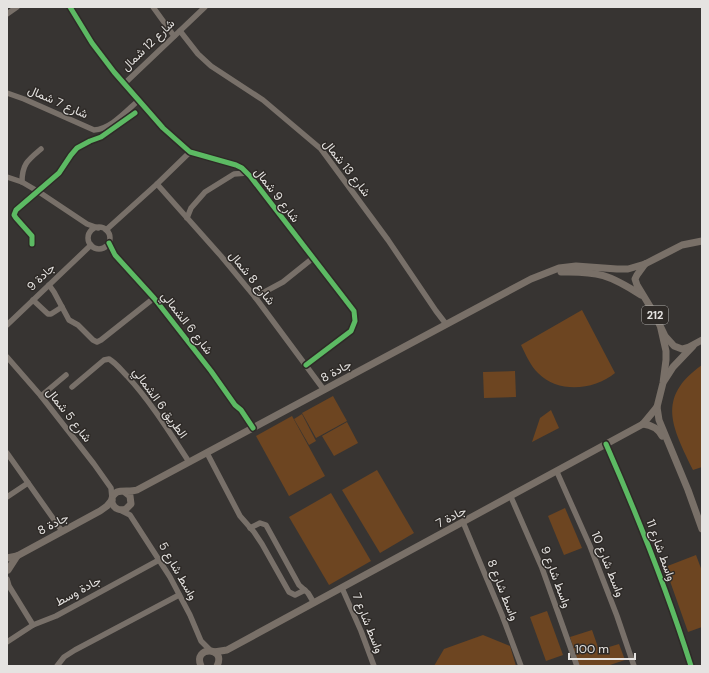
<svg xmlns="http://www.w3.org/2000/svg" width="709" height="673" font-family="'DM Sans',Vazirmatn,sans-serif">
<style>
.green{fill:#6d4521}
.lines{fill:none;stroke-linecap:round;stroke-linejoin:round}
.minor{stroke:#787069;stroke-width:5.5}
.major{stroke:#797068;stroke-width:7}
.cycleway-casing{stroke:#2e2a27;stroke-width:8}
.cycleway{stroke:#5cba63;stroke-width:5}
.labels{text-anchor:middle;stroke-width:3;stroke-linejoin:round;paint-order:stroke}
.shield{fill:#2e2a27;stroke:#aeaca9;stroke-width:1}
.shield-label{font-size:11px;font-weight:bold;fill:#e5e3e1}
.street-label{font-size:12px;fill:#e5e3e1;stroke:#2e2a27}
</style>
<rect width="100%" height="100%" fill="#373432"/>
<g class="green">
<path d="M582,310L615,373C594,390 559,394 538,373C530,365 526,355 521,345Z"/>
<path d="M702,365V467L693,470C673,428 655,398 702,365Z"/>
<path d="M515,371L516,397L484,398L483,372Z"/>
<path d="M333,396L347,421L316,438L302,413Z"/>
<path d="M551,410L559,428L532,442L540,418Z"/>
<path d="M302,414L316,441L309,445L294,419Z"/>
<path d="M292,416L325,476L289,496L256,436Z"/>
<path d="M347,422L358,443L334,456L322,436Z"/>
<path d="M377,470L414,533L380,553L342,490Z"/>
<path d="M331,493L371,561L329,585L289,517Z"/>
<path d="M565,508L582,548L564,555L548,516Z"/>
<path d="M696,555L702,571V627L688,632L665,567Z"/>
<path d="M547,611L563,655L546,661L530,617Z"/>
<path d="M592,630L599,650L619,644L625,660L607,666H579L570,637Z"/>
<path d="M483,635L510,646L516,666H434L444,649Z"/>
</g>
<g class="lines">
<g class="minor">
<path d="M70,7L92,43L114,72L163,128L190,152L236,165L242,168L250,176L354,311L355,321L351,331L306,365"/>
<path d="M153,7L174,36"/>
<path d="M7,14L17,7"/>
<path d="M180,31L198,54L211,66L263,100L321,149L388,240L436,311L446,324"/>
<path d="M124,84L205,7"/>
<path d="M7,93L24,99L94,130C111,129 126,111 139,100"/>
<path d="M7,177L22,182L39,192L87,224L98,228"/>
<path d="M22,182C22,164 28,160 41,149"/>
<path d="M157,184L221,256L255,297L324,390"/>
<path d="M187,218L191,208L205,192L234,174L247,173"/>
<circle cx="99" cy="238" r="11"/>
<path d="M106,230L157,184L190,152"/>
<path d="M109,243L115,255L154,298L211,371L235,405L241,410L253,428"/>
<path d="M32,244V236L16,218L14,215L16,210L59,173L71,155L77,148L90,141L101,137L135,113"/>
<path d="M49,285L54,292L69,320L78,325L93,340L97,342L101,340L154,298"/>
<path d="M255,297L283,282L313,258"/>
<path d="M33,300L48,314H51L62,307"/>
<path d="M7,325L91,245"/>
<path d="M7,357L41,396L94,464L111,488L112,498"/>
<path d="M72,387L104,360L109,359C116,363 121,370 127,376C151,402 170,433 189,462"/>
<path d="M41,396L66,375"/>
<path d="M606,444C638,517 667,590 691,666"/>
<path d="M7,453L62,531"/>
<path d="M207,453L240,516L254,532L262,544L289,592L295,595L305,590"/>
<path d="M557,472L590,546L617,616L634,666"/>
<path d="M7,497L28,483"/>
<path d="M511,497L542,568L577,666"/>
<path d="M122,511L130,515L170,577L190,615L201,641L211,651"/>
<path d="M463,522L502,615L521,666"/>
<path d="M250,528L260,523L266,525L299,585L308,593L314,603"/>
<path d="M7,579L9,586L33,625"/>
<path d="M342,588L361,631L374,666"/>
<path d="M7,642L33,625L56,616L159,560"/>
<path d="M57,666L64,657L75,650L179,595"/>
</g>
<g class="major">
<path d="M645,264L637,275L635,279L637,285L654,313L665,336L674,346L682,349L689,347L702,340"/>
<path d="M561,272C598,271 610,275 641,295"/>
<path d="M664,381L673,367L693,346"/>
<path d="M657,407L659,420L688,490L702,529"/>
<path d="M643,424C652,425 658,428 662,436"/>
<path d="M125,492L130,496L131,504L126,509C114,513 106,499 117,492C122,490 131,492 137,490L531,279L559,268L576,266L617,269H628L645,264L682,245L702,241"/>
<path d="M7,558L17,556L100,511L107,506L112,500"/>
<path d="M8,570L17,556"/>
<path d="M214,652L227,650L643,424L657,407L663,383L666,360V351L661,329"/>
<path d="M201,666C192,646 227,646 217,666"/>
</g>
<defs>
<g id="cycleway">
<path d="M70,7L92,43L114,72L163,128L190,152L236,165L242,168L250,176L354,311L355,321L351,331L306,365"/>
<path d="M109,243L115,255L154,298L211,371L235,405L241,410L253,428"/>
<path d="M32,244V236L16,218L14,215L16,210L59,173L71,155L77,148L90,141L101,137L135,113"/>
<path d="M606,444C638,517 667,590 691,666"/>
</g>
</defs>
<use href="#cycleway" class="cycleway-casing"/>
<use href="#cycleway" class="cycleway"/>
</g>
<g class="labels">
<rect class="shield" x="642" y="306" width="26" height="18" rx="3"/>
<g class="shield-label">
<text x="655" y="319">212</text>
</g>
<g class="street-label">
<text transform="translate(148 45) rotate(-44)" y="4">شارع 12 شمال</text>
<text transform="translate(58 102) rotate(24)" y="4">شارع 7 شمال</text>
<text transform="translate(347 168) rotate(52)" y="4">شارع 13 شمال</text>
<text transform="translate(277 195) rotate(52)" y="4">شارع 9 شمال</text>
<text transform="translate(41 277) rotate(-44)" y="4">جادة 9</text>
<text transform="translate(252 278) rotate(51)" y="4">شارع 8 شمال</text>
<text transform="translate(187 323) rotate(52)" y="4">شارع 6 الشمالي</text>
<text transform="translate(336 371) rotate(-29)" y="4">جادة 8</text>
<text transform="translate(160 403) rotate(54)" y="4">الطريق 6 الشمالي</text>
<text transform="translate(69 415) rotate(52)" y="4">شارع 5 شمال</text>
<text transform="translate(451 517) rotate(-28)" y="4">جادة 7</text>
<text transform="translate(53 524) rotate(-28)" y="4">جادة 8</text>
<text transform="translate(661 550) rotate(70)" y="4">واسط شارع 11</text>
<text transform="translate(608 564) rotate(68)" y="4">واسط شارع 10</text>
<text transform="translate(178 571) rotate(60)" y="4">واسط شارع 5</text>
<text transform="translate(556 577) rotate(69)" y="4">واسط شارع 9</text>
<text transform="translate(503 590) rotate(68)" y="4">واسط شارع 8</text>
<text transform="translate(78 591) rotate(-28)" y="4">جادة وسط</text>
<text transform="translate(368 623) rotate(68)" y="4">واسط شارع 7</text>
</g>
</g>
<rect width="709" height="673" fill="none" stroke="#e5e3e1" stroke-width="16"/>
<path d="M569 653v6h66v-6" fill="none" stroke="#e5e3e1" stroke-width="2"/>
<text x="575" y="653" font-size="12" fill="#e5e3e1" stroke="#2e2a27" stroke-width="3" paint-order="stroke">100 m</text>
</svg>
